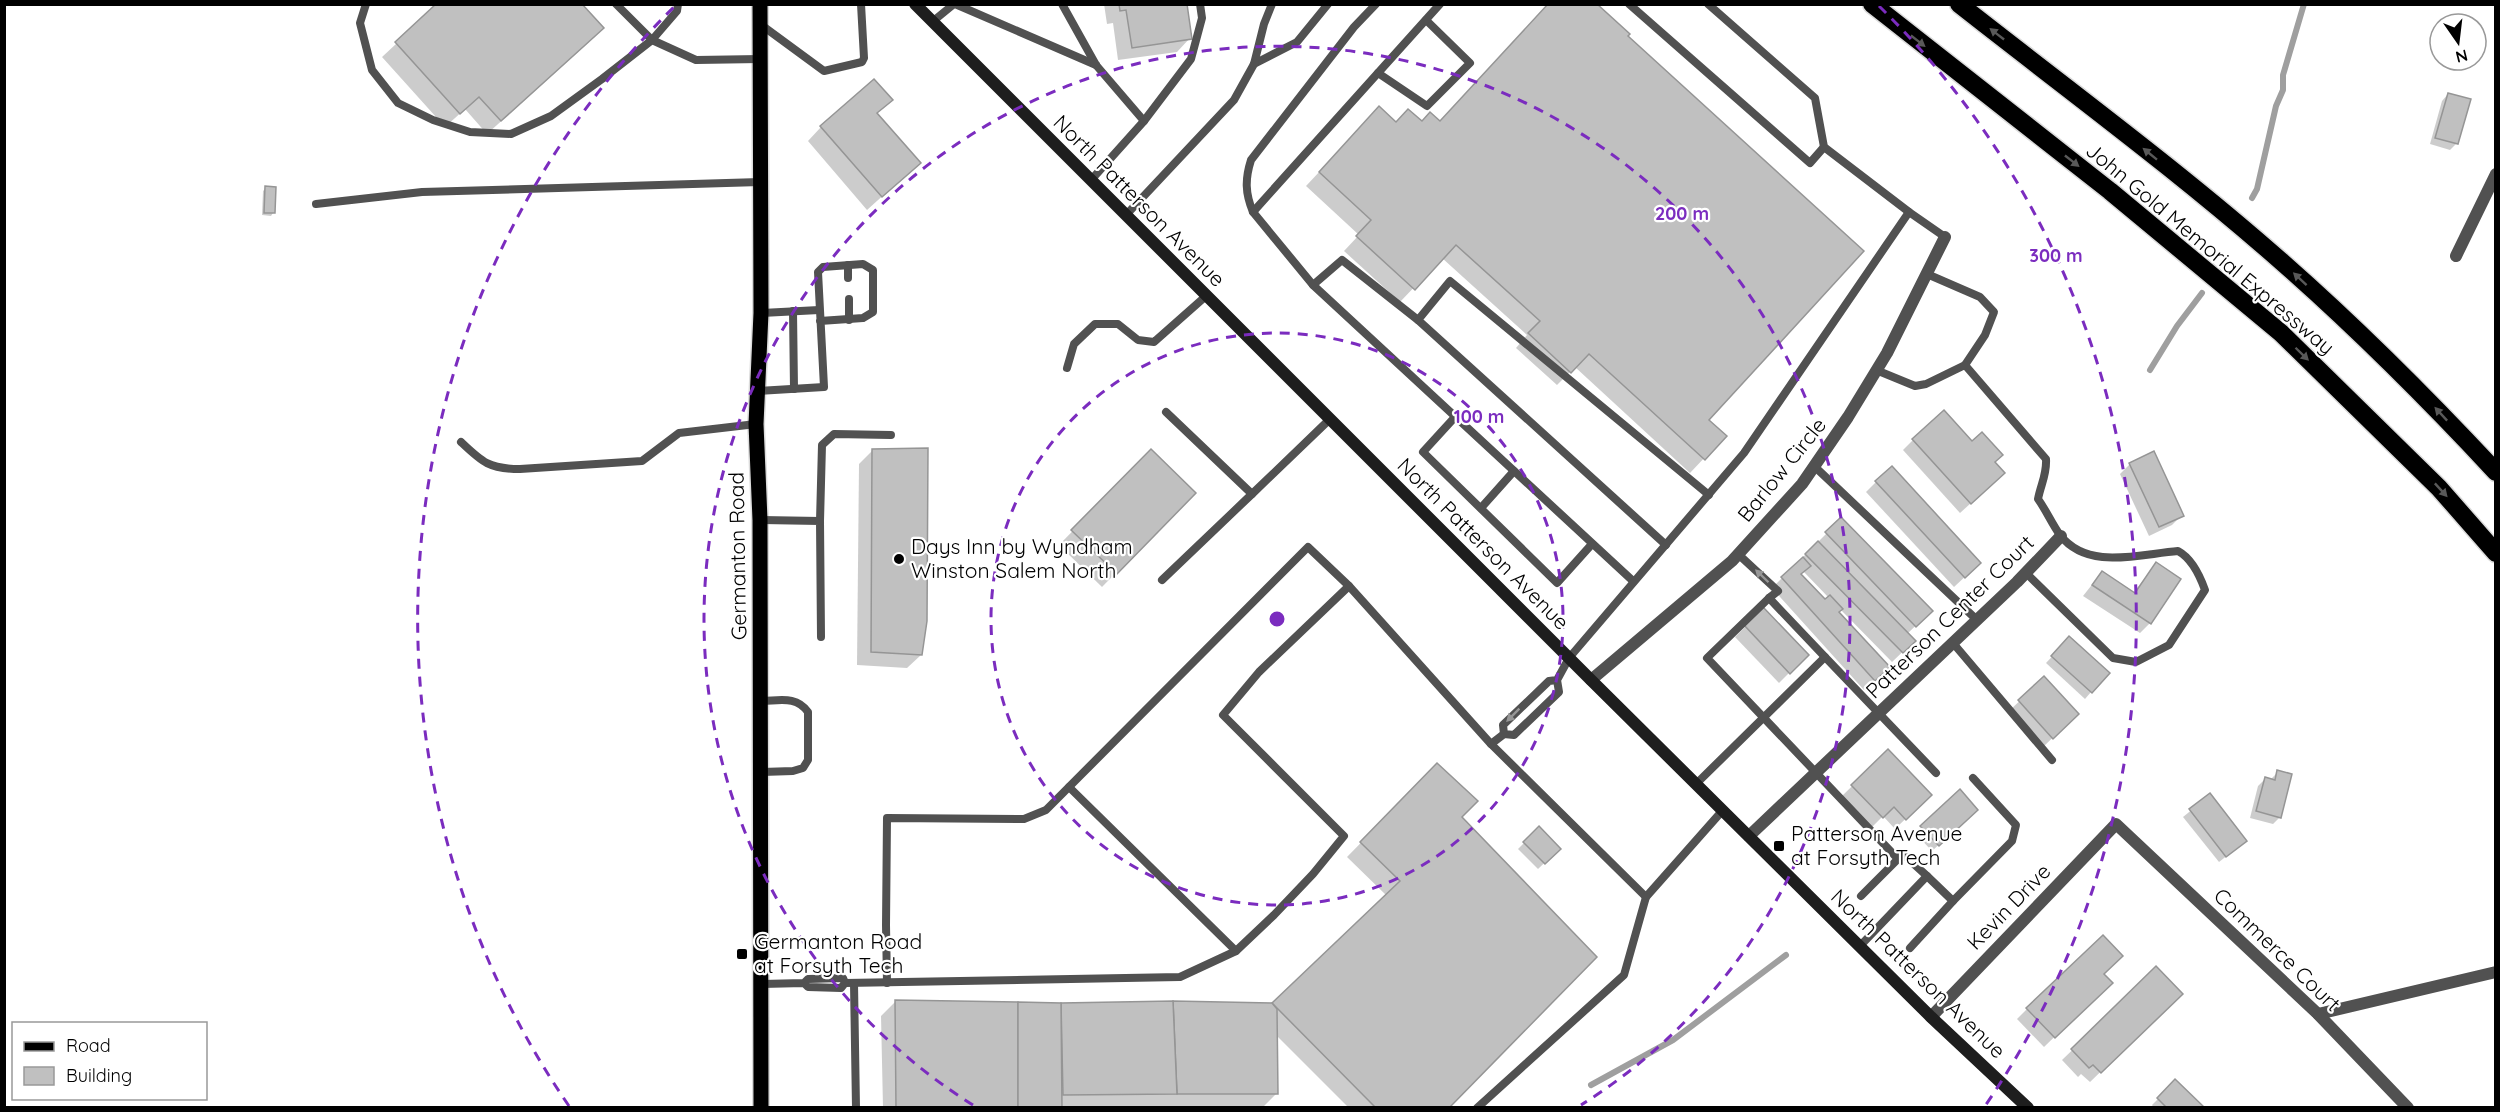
<svg xmlns="http://www.w3.org/2000/svg" width="2500" height="1112" font-family="Quicksand,sans-serif">
<style>
.shadow{fill:#0003;fill-rule:evenodd}
.lines{fill:none;stroke-linecap:round;stroke-linejoin:round}
.stream{stroke:#9f9f9f;stroke-width:6}
.building{fill:#c0c0c0;stroke:#959595;stroke-width:1.5}
.primary-casing{stroke:#dbdbdb;stroke-width:18}
.highway-casing{stroke:#dbdbdb;stroke-width:21}
.lane{stroke:#515151;stroke-width:8}
.street{stroke:#515151;stroke-width:12}
.secondary{stroke:#1e1e1e;stroke-width:12}
.primary{stroke:#000;stroke-width:15}
.highway{stroke:#000;stroke-width:18}
.oneway{fill:#595959}
.oneway2{fill:#979797}
.ring{fill:none;stroke:#7b2cbf;stroke-width:3;stroke-dasharray:10 8}
.poi-dot{fill:#000;stroke:#fff;stroke-width:2}
.labels{text-anchor:middle;stroke-width:4.5;stroke-linejoin:round;paint-order:stroke}
.street-label{font-size:21px;fill:#000;stroke:#fff}
.poi-label{font-size:21px;fill:#000;stroke:#fff;text-anchor:start}
.centre{fill:#7b2cbf;stroke:#fff;stroke-width:3}
.ring-label{font-size:18px;text-anchor:middle;font-weight:bold;fill:#7b2cbf;stroke:#fff;stroke-width:4.5;stroke-linejoin:round;paint-order:stroke}
</style>
<rect width="100%" height="100%" fill="#fff"/>
<g class="shadow">
<path d="M439,4L589,42L487,134L465,109L445,127L382,57Z"/>
<path d="M1104,4H1186L1190,38L1177,52L1118,60L1113,23L1107,24Z"/>
<path d="M2448,94L2457,143L2450,150L2430,144L2442,101Z"/>
<path d="M891,100L876,114L919,163L867,210L808,141L821,127Z"/>
<path d="M1366,122L1725,436L1690,473L1575,367L1557,385L1516,348L1527,335L1442,258L1400,302L1344,251L1359,235L1306,186Z"/>
<path d="M266,188L273,213L271,216L262,215L263,191Z"/>
<path d="M1913,440L1972,443L1993,462V483L1960,513L1903,450Z"/>
<path d="M873,450L921,655L907,668L857,665L859,464Z"/>
<path d="M1151,451L1194,493L1102,587L1059,545Z"/>
<path d="M2130,464L2182,515L2172,525L2149,536L2120,474Z"/>
<path d="M1876,482L1969,573L1954,587L1866,492Z"/>
<path d="M1841,519L1931,611L1907,634L1914,641L1892,662L1840,609L1837,612L1878,677L1864,690L1772,588ZM1803,571L1829,598L1824,602L1800,574Z"/>
<path d="M2156,564L2150,623L2140,633L2083,596L2102,572L2133,593Z"/>
<path d="M1763,609L1797,665L1779,683L1735,637Z"/>
<path d="M2063,645L2091,692L2085,699L2046,663Z"/>
<path d="M2044,678L2067,724L2042,748L2009,711Z"/>
<path d="M1888,751L1930,795L1895,829L1883,816L1872,827L1842,796Z"/>
<path d="M1437,765L1460,817L1447,1108H1349L1276,1035L1277,1093L1263,1107L883,1108L881,1016L895,1002L1272,1005L1387,896L1347,857Z"/>
<path d="M2278,772L2280,817L2273,824L2250,818L2258,786L2265,779L2270,780Z"/>
<path d="M2210,795L2238,847L2219,862L2183,817Z"/>
<path d="M1970,816L1932,851L1915,833L1921,827Z"/>
<path d="M1539,828L1559,849L1538,869L1518,849Z"/>
<path d="M2156,969L2181,994L2090,1082L2081,1074L2078,1077L2062,1060Z"/>
<path d="M2102,974L2110,983L2044,1047L2017,1019L2027,1009Z"/>
<path d="M2176,1081L2202,1107V1108H2154L2152,1105Z"/>
</g>
<g class="lines">
<g class="stream">
<path d="M2252,198L2257,189L2276,106L2283,90V75L2304,4"/>
<path d="M2150,370L2177,326L2202,293"/>
<path d="M1591,1085L1673,1040L1786,955"/>
</g>
</g>
<g class="building">
<path d="M436,4H582L604,28L501,121L479,97L460,114L395,42Z"/>
<path d="M1119,4H1187L1192,39L1132,48L1126,10L1120,11Z"/>
<path d="M1548,4H1597L1630,34L1628,36L1864,251L1709,420L1727,436L1705,460L1589,354L1571,373L1528,333L1540,321L1456,245L1415,290L1356,236L1371,220L1319,172L1379,106L1396,122L1408,109L1422,121L1430,112L1440,121Z"/>
<path d="M874,79L893,100L877,113L921,163L882,197L820,126Z"/>
<path d="M2448,93L2471,99L2458,144L2435,138Z"/>
<path d="M265,186L276,187L275,213H264Z"/>
<path d="M1944,410L1972,441L1982,432L2003,455L1995,462L2005,473L1971,504L1912,439Z"/>
<path d="M928,448L927,621L922,655L871,652L872,449Z"/>
<path d="M1151,449L1196,493L1117,574L1071,530Z"/>
<path d="M2154,451L2184,516L2159,527L2129,463Z"/>
<path d="M1892,466L1981,563L1965,578L1875,481Z"/>
<path d="M1841,517L1933,611L1916,627L1825,532Z"/>
<path d="M1818,541L1916,641L1903,653L1805,554Z"/>
<path d="M1803,557L1811,566L1801,574L1825,599L1830,595L1843,609L1839,612L1890,667L1875,681L1781,577Z"/>
<path d="M2156,562L2181,579L2151,624L2092,585L2102,571L2135,593Z"/>
<path d="M1763,607L1809,655L1790,674L1744,625Z"/>
<path d="M2069,636L2110,673L2092,693L2051,656Z"/>
<path d="M2044,676L2079,714L2053,739L2018,700Z"/>
<path d="M1888,749L1932,795L1906,820L1894,807L1883,818L1851,785Z"/>
<path d="M1437,763L1478,801L1462,817L1597,957L1449,1108H1376L1272,1003L1400,881L1360,842Z"/>
<path d="M2277,770L2292,774L2281,818L2256,811L2265,777L2275,780Z"/>
<path d="M1960,789L1978,810L1939,846L1920,826Z"/>
<path d="M2210,793L2247,841L2226,857L2189,809Z"/>
<path d="M1539,826L1561,849L1545,864L1523,842Z"/>
<path d="M2103,935L2123,956L2104,974L2113,983L2055,1038L2026,1008Z"/>
<path d="M2156,966L2183,994L2101,1073L2093,1065L2089,1068L2071,1049Z"/>
<path d="M895,1000L1018,1002V1108H896Z"/>
<path d="M1173,1001L1272,1003L1277,1009L1278,1094H1177Z"/>
<path d="M1173,1001L1177,1094L1063,1095L1061,1003Z"/>
<path d="M1018,1002L1061,1003L1062,1108H1018Z"/>
<path d="M2175,1079L2204,1107L2167,1108L2157,1098Z"/>
</g>
<g class="lines">
<defs>
<path id="primary" d="M760,4L761,313L756,424L760,520L761,1108"/>
<g id="highway">
<path d="M1872,4L2110,191L2281,333L2439,488L2496,553"/>
<path d="M1959,4C2067,89 2179,171 2282,262C2357,328 2428,399 2496,472"/>
</g>
</defs>
<use href="#primary" class="primary-casing"/>
<use href="#highway" class="highway-casing"/>
<g class="lane">
<path d="M366,4L360,23L372,70L398,103L433,120L470,132L511,134L551,116L602,79L652,40L677,11L678,4"/>
<path d="M616,4L652,40L696,60L760,59"/>
<path d="M955,4L1096,65"/>
<path d="M1062,4L1096,65L1144,121L1092,179"/>
<path d="M1376,4L1354,27L1251,160C1245,179 1245,193 1253,212L1313,285L1633,581"/>
<path d="M1629,4L1810,163L1824,147"/>
<path d="M1708,4L1815,98L1824,147L1909,212"/>
<path d="M932,22L954,4"/>
<path d="M760,24L824,71L862,62L864,58L861,4"/>
<path d="M1254,64L1297,42L1328,4"/>
<path d="M1378,73L1427,106L1470,63L1426,20"/>
<path d="M1144,121L1191,59L1202,18L1200,4"/>
<path d="M316,204L422,192L760,182"/>
<path d="M1253,212L1440,4"/>
<path d="M1126,215L1234,100L1254,64L1264,24L1272,4"/>
<path d="M848,265V278"/>
<path d="M1927,274L1980,297L1994,312L1985,335L1965,365"/>
<path d="M1313,285L1342,260L1418,320"/>
<path d="M793,311L794,389"/>
<path d="M761,313L819,310"/>
<path d="M849,320V299"/>
<path d="M1067,368L1074,344L1095,324H1118L1138,340L1154,342L1206,296"/>
<path d="M1876,370L1915,386L1926,384L1965,365L2046,459C2047,474 2041,484 2038,499C2046,510 2052,524 2060,535C2088,571 2139,554 2178,551C2191,558 2200,576 2205,590L2169,645L2136,662L2113,658L2026,573"/>
<path d="M758,391L824,387L818,272L823,267L863,264L873,270V312L863,318L820,321"/>
<path d="M1166,412L1252,494L1330,419"/>
<path d="M1455,417L1423,452L1557,583L1592,544"/>
<path d="M461,442C482,462 489,469 520,469L642,461L679,433L756,424"/>
<path d="M1814,466L1977,620"/>
<path d="M1481,508L1514,471"/>
<path d="M760,520L820,521L821,637"/>
<path d="M820,521L822,445L834,434L891,435"/>
<path d="M1666,545L1418,320L1450,281L1709,495"/>
<path d="M1738,554L1778,591L1769,598"/>
<path d="M1162,580L1252,494"/>
<path d="M1953,643L2052,760"/>
<path d="M1825,657L1769,598L1707,658L1898,859"/>
<path d="M1557,680L1549,681L1503,725L1504,734L1514,735L1559,692L1557,680L1569,658L1744,453L1909,212L1945,237"/>
<path d="M760,701C779,701 796,695 808,712V760L803,768L793,771L760,772"/>
<path d="M1491,744L1646,897L1723,810"/>
<path d="M1696,784L1825,657L1936,773"/>
<path d="M1069,787L1236,951"/>
<path d="M1953,901L2012,841L2016,825L1973,778"/>
<path d="M1860,946L1927,876L1903,854L1861,896"/>
<path d="M1910,948L1953,901L1927,876"/>
<path d="M845,983L1180,977L1236,951L1274,915L1313,874L1344,836L1223,715L1259,672L1349,586"/>
<path d="M854,983L856,1108"/>
<path d="M887,983L886,925L887,818L1024,819L1046,810L1308,547L1349,586L1491,744L1504,734"/>
<path d="M761,984L804,983L808,979L843,978L845,983L841,988L808,987L804,983"/>
<path d="M1477,1108L1624,975L1646,897"/>
</g>
<g class="street">
<path d="M2456,256L2496,174"/>
<path d="M1591,680L1732,561L1802,484L1848,417L1887,353L1945,237"/>
<path d="M1749,836L2017,582L2061,536"/>
<path d="M2318,1014L2496,972"/>
<path d="M1931,1017L2116,824L2318,1014L2408,1108"/>
</g>
<path class="secondary" d="M915,4L1591,680L1931,1017L2028,1108"/>
<use href="#primary" class="primary"/>
<use href="#highway" class="highway"/>
</g>
<defs><path id="oneway-solid" d="M-6-.8H1V-3.2L6.5 0L1 3.2V.8H-6Z" transform="scale(1.5)"/></defs>
<g class="oneway">
<use href="#oneway-solid" transform="translate(1997 34) rotate(-142)"/>
<use href="#oneway-solid" transform="translate(1918 41) rotate(38)"/>
<use href="#oneway-solid" transform="translate(2150 154) rotate(-141)"/>
<use href="#oneway-solid" transform="translate(2072 161) rotate(38)"/>
<use href="#oneway-solid" transform="translate(2300 279) rotate(-137)"/>
<use href="#oneway-solid" transform="translate(2302 354) rotate(44)"/>
<use href="#oneway-solid" transform="translate(2441 414) rotate(-133)"/>
<use href="#oneway-solid" transform="translate(2441 490) rotate(47)"/>
</g>
<g class="oneway2">
<use href="#oneway-solid" transform="translate(1762 576) rotate(-136)"/>
<use href="#oneway-solid" transform="translate(1513 715) rotate(135)"/>
</g>
<g class="ring">
<circle cx="1277" cy="619" r="286"/>
<path d="M973 1105A573 573 0 1 1 1581 1105"/>
<path d="M569 1106A859 859 0 0 1 675 6M1879 6A859 859 0 0 1 1985 1106"/>
</g>
<g class="poi-dot">
<circle cx="899" cy="559" r="6"/>
<rect x="1773" y="840" width="12" height="12" rx="3"/>
<rect x="736" y="948" width="12" height="12" rx="3"/>
</g>
<g class="labels">
<g class="street-label">
<text transform="translate(1139 201) rotate(45)" y="7">North Patterson Avenue</text>
<text transform="translate(2210 249) rotate(40)" y="7">John Gold Memorial Expressway</text>
<text transform="translate(1782 470) rotate(-51)" y="7">Barlow Circle</text>
<text transform="translate(1483 544) rotate(45)" y="7">North Patterson Avenue</text>
<text transform="translate(738 556) rotate(-91)" y="7">Germanton Road</text>
<text transform="translate(1950 617) rotate(-44)" y="7">Patterson Center Court</text>
<text transform="translate(2009 907) rotate(-46)" y="7">Kevin Drive</text>
<text transform="translate(2277 950) rotate(44)" y="7">Commerce Court</text>
<text transform="translate(1918 974) rotate(44)" y="7">North Patterson Avenue</text>
</g>
<g class="poi-label">
<text x="911" y="554">Days Inn by Wyndham<tspan x="911" dy="24">Winston Salem North</tspan></text>
<text x="1791" y="841">Patterson Avenue<tspan x="1791" dy="24">at Forsyth Tech</tspan></text>
<text x="754" y="949">Germanton Road<tspan x="754" dy="24">at Forsyth Tech</tspan></text>
</g>
</g>
<circle cx="1277" cy="619" r="9" class="centre"/>
<g class="ring-label">
<text x="1682" y="220">200 m</text>
<text x="2056" y="262">300 m</text>
<text x="1479" y="423">100 m</text>
</g>
<rect width="2500" height="1112" fill="none" stroke="#000000" stroke-width="12"/>
<rect x="12" y="1022" width="195" height="78" fill="#ffffff" stroke="#999999" stroke-width="1.5"/>
<rect x="24" y="1042" width="30" height="9" fill="#000000" stroke="#999999" stroke-width="1.5"/>
<text x="66" y="1052" font-size="18" fill="#000000">Road</text>
<rect x="24" y="1067" width="30" height="18" fill="#c0c0c0" stroke="#999999" stroke-width="1.5"/>
<text x="66" y="1082" font-size="18" fill="#000000">Building</text>
<g transform="translate(2458 42) rotate(166)"><circle r="28" fill="#ffffff" stroke="#999999" stroke-width="1.5"/>
<path d="M0-4.5L10 22L0 15L-10 22Z" fill="#000000"/>
<text y="-9" font-size="16" font-weight="bold" text-anchor="middle" fill="#000000">N</text>
</g>
</svg>
